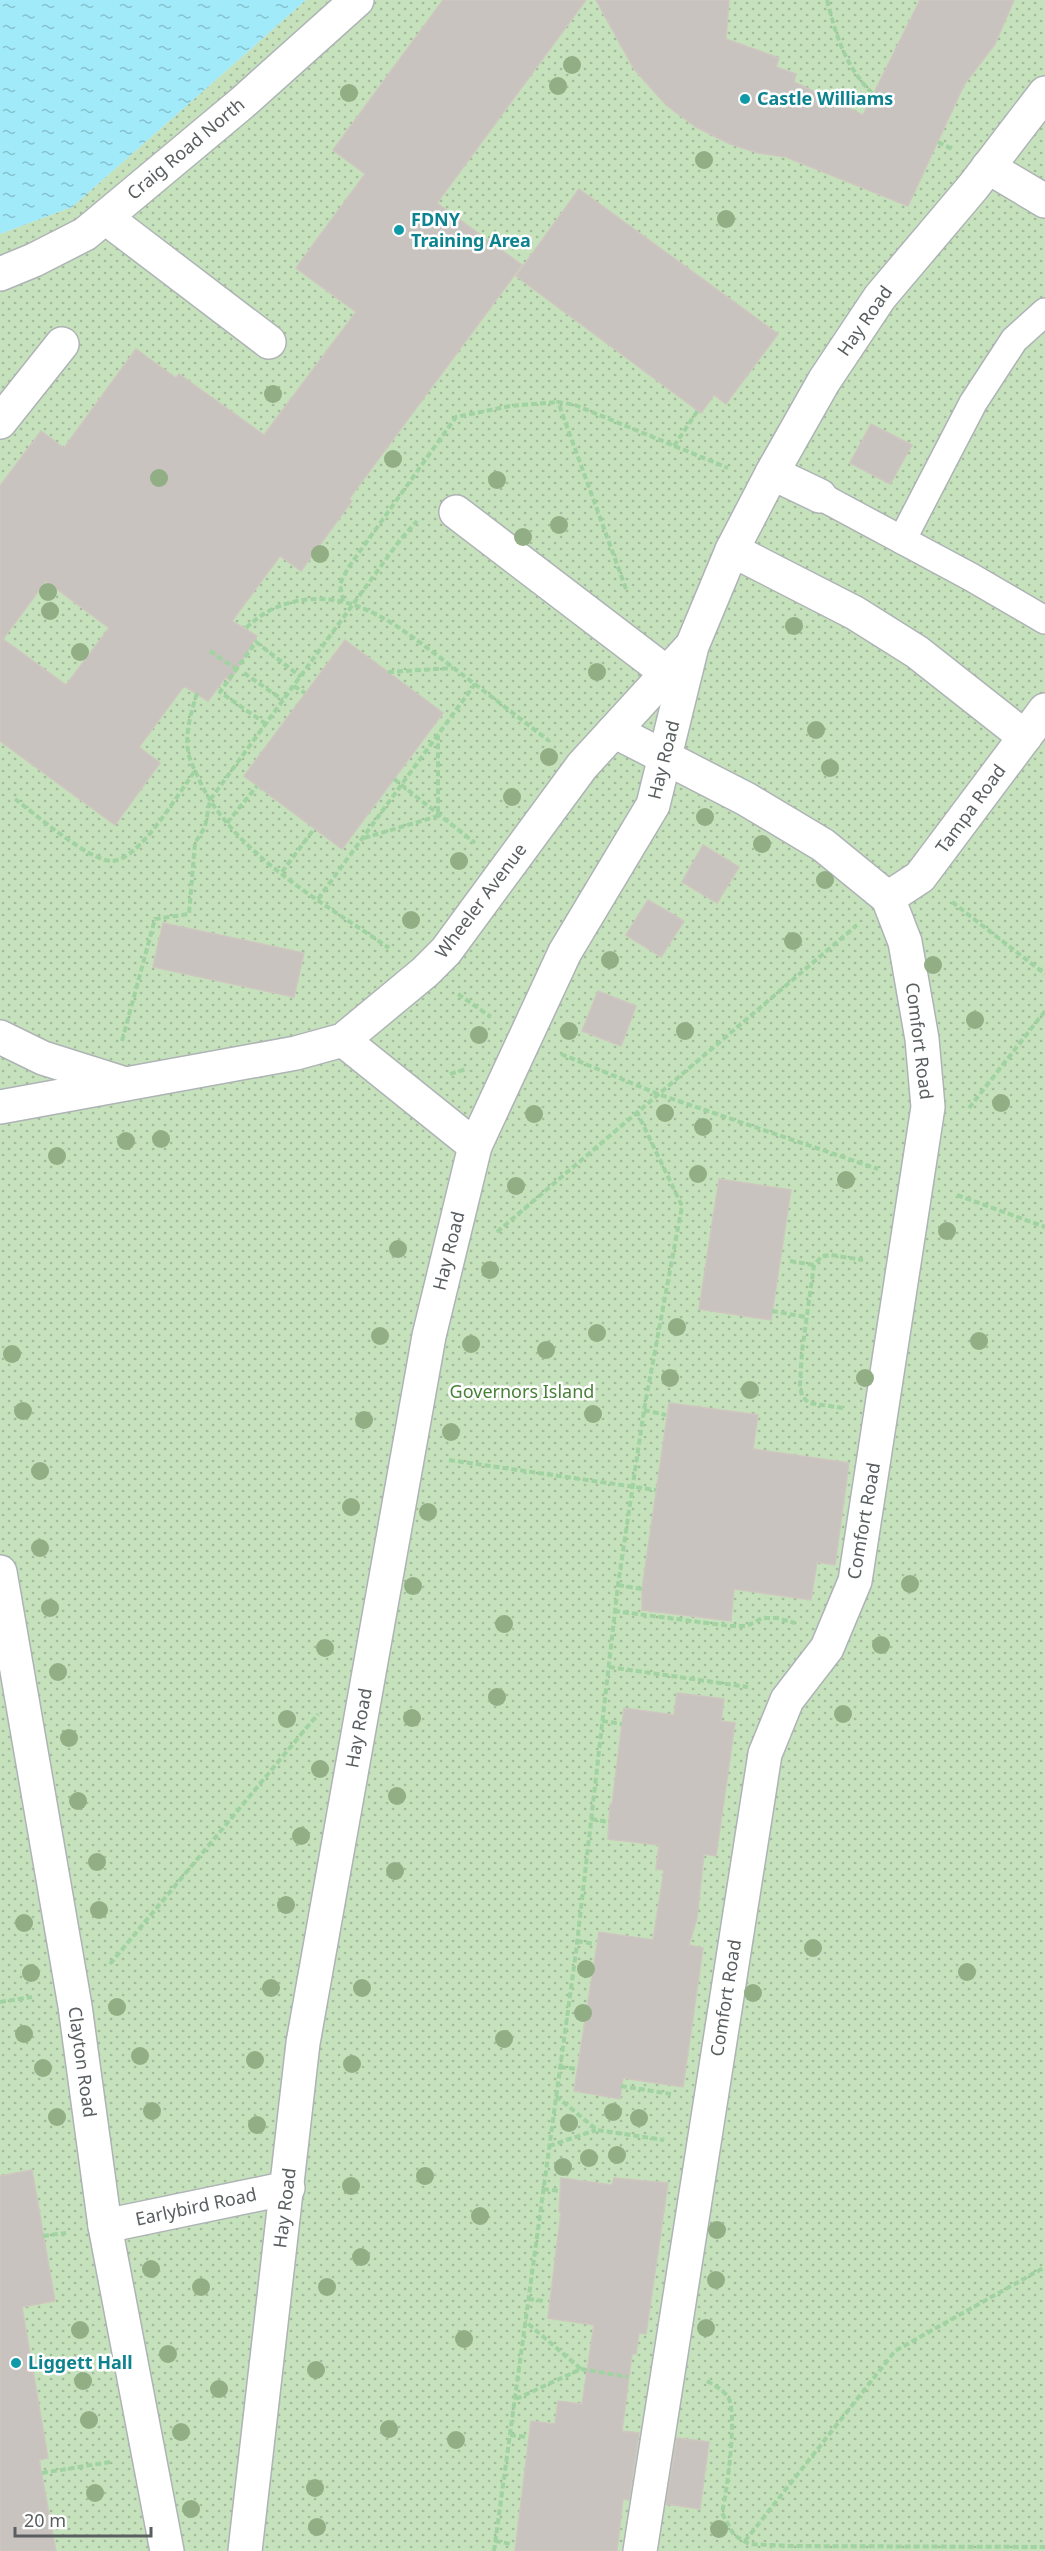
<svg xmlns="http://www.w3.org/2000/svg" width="1045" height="2551" font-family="'Noto Sans',sans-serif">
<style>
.park{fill:url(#park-dots)}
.water{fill:url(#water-ripples)}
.building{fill:#c8c3bf;stroke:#cfc6bf;stroke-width:1.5;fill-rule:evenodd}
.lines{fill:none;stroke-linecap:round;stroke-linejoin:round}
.lane-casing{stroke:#aeb3b5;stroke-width:30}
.street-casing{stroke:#aeb3b5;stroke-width:36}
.path{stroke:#a1d3a2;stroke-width:4;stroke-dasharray:6 3;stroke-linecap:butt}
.lane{stroke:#fff;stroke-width:27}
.street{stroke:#fff;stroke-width:33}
.tree{fill:#91ae84}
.culture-dot{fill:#0f9aa8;stroke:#fff;stroke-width:2}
.labels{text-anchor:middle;stroke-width:5;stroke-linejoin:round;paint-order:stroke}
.culture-label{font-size:18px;font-weight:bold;fill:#0d838f;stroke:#fff;text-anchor:start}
.street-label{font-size:18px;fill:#595e60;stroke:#fff}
.park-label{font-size:18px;fill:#478038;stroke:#fff}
</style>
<defs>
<pattern id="park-dots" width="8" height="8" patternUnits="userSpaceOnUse" patternTransform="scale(1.5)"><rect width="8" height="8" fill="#c6e2bd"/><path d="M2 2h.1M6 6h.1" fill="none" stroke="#a4ba9d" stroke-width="1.8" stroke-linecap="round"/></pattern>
<pattern id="water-ripples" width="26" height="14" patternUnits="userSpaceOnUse" patternTransform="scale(1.5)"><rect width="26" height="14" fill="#a1eafa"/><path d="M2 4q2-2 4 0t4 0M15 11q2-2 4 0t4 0" fill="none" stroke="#86c1ce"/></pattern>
</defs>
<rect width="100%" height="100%" fill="#ebe6e0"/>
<path class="park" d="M306,0H1045V2551H0V234L72,207Z"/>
<path class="water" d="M0,0H306L72,207L0,234Z"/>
<g class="building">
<path d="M443,0H586L437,203L522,265L349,499L352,501L301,571L280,556L232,621L257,636L230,681L226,677L208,701L184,686L139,747L160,763L115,825L0,741V486L41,431L64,448L136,349L176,378L179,374L264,435L356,312L296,268L365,174L333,150ZM46,581L109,628L66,685L3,639Z"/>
<path d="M596,0H729L726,39L779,58L776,67L796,74L794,82L863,115L920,0H1014L995,44L964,85L908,206L786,157L758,153L730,144L696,127L666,105L634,69Z"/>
<path d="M579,189L778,334L726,404L714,395L701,413L516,276Z"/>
<path d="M871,424L912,445L890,484L850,463Z"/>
<path d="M345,640L443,713L342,849L244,776Z"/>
<path d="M703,845L739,867L717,903L682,882Z"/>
<path d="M648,900L684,921L661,957L626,935Z"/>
<path d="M163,923L304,953L294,997L153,967Z"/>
<path d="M598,991L636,1006L621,1046L582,1031Z"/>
<path d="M719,1179L791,1190L771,1320L699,1309Z"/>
<path d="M669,1403L758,1415L753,1449L849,1463L835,1565L817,1562L811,1600L734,1589L731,1621L642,1610V1589Z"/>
<path d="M677,1693L724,1699L721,1721L735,1723L716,1856L704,1854L697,1918L689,1945L703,1948L683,2087L623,2078L620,2099L574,2091L599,1932L653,1940L664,1870L656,1869L659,1845L608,1839L610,1804H612L624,1708L674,1715Z"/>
<path d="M32,2170L55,2301L22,2307L48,2458L39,2460L56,2551H0V2176Z"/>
<path d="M561,2178L612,2185L614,2178L668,2183L646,2334L639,2333L636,2354H632L622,2431L639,2433L629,2500L623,2499L617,2551H515L531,2421L555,2424L558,2401L582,2404L594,2325L548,2318L561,2212H559Z"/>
<path d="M677,2438L709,2442L700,2509L666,2504Z"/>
</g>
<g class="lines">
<defs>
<g id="lane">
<path d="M820,496L971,577L1045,620"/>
<path d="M902,540L973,403L1014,340L1045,312"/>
</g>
<g id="street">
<path d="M988,167L1045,201"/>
<path d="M106,218L269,342"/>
<path d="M0,274L34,260L85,234L242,103L357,0"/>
<path d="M0,422L62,344"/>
<path d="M772,473L820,496"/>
<path d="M456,512L667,673"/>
<path d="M732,550L855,613L917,652L1025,737"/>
<path d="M614,731L746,799L823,845L888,898L905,942L922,1039L928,1107L855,1581L827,1648L787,1700L765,1754L640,2551"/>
<path d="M888,898L920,877L1045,710"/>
<path d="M0,1037L43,1058L119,1082"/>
<path d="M343,1040L475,1146"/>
<path d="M0,1107L296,1053L343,1040L425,972L446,951L582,766L690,648"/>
<path d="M0,1572L75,2006L105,2226L167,2551"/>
<path d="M105,2226L288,2188"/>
<path d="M245,2551L303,2043L429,1336L475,1146L565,952L653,805L692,646L732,550L772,473L824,381L880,297L973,187L1045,93"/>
</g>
</defs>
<use href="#lane" class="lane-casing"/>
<use href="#street" class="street-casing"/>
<g class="path">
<path d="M827,0C836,36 846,68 873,94"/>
<path d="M938,142L952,149"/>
<path d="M674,446L698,410"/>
<path d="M626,589L558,402L575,405L728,468"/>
<path d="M343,601L340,584L348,568L456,417L510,406L558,402"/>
<path d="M246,628C261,614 273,607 293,602C356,587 404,631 451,666C484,691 517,716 549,741"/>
<path d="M210,651L236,669"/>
<path d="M388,672L453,668"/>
<path d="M244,673L283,700"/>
<path d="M294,686L305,693"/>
<path d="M197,693C191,713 184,735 189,756C191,763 195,770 198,777C230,852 324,903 389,948"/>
<path d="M266,724L220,692L256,642L301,677"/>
<path d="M394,779L475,843"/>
<path d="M15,799C35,814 89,861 112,861C140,860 179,792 195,771"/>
<path d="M227,823L257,786"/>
<path d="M364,838L438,816V736"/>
<path d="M282,872L314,829"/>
<path d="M318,899L475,684"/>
<path d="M952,902L1045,974"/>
<path d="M458,994L491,1017"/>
<path d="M122,1041L155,919L189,914L195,843L205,827L210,800L400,540L417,521"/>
<path d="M561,1054L658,1094L878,1169"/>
<path d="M450,1074L466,1069"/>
<path d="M969,1108L1045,1011"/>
<path d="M957,1195L1045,1227"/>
<path d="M497,1232L857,925"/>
<path d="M790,1261L814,1265"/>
<path d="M772,1311L806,1317"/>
<path d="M843,1408L809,1403L802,1396L800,1385L802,1351L814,1265L822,1256L831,1255L863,1260"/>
<path d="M644,1410L666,1415"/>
<path d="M449,1460L656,1490"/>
<path d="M618,1585L642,1589"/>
<path d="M614,1611L730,1626H747L762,1618H777L795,1623"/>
<path d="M609,1667L748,1687"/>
<path d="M602,1721L622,1724"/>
<path d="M591,1819L609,1822"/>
<path d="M577,1941L595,1944"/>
<path d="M110,1964L318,1714"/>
<path d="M0,2002L32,1997"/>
<path d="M560,2067L577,2069"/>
<path d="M621,2086L671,2094"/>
<path d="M556,2096L597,2130L664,2140"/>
<path d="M549,2146L596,2130"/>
<path d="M543,2189L560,2191"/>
<path d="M43,2236L66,2233"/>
<path d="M528,2299L544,2301"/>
<path d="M581,2369L628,2377"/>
<path d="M707,2381C714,2385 725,2391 729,2399C737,2418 727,2491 722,2513L734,2535L749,2544L788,2546L1045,2547"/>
<path d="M516,2399L581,2369L525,2321"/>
<path d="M510,2435L527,2437"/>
<path d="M42,2473L110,2462"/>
<path d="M495,2541L511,2544"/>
<path d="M745,2541L895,2351L1045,2267"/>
<path d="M494,2551L576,1952L618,1585L644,1410L682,1206L637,1112"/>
</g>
<use href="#lane" class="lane"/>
<use href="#street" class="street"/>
</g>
<g class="tree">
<circle cx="572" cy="65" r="9"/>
<circle cx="558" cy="86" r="9"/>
<circle cx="349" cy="93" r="9"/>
<circle cx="704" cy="160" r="9"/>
<circle cx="726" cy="219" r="9"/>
<circle cx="273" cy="394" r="9"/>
<circle cx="393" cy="459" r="9"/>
<circle cx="159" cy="478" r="9"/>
<circle cx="497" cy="480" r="9"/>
<circle cx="559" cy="525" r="9"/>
<circle cx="523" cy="537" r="9"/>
<circle cx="320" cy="554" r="9"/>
<circle cx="48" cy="592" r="9"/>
<circle cx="50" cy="611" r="9"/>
<circle cx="794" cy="626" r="9"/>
<circle cx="80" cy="652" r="9"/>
<circle cx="597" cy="672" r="9"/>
<circle cx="816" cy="730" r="9"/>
<circle cx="549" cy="757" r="9"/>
<circle cx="830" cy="768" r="9"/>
<circle cx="512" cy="797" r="9"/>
<circle cx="705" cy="817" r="9"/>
<circle cx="762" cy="844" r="9"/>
<circle cx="459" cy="861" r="9"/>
<circle cx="825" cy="880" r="9"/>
<circle cx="411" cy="920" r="9"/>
<circle cx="793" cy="941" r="9"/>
<circle cx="610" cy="960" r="9"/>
<circle cx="933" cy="965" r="9"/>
<circle cx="975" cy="1020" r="9"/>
<circle cx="569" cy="1031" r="9"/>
<circle cx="685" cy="1031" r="9"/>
<circle cx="479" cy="1035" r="9"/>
<circle cx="1001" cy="1103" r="9"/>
<circle cx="665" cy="1113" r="9"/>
<circle cx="534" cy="1114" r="9"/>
<circle cx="703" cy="1127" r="9"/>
<circle cx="161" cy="1139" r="9"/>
<circle cx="126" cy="1141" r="9"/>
<circle cx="57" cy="1156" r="9"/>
<circle cx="698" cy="1174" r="9"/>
<circle cx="846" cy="1180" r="9"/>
<circle cx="516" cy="1186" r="9"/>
<circle cx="947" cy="1231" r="9"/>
<circle cx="398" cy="1249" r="9"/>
<circle cx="490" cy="1270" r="9"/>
<circle cx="677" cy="1327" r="9"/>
<circle cx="597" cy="1333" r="9"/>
<circle cx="380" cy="1336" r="9"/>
<circle cx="979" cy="1341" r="9"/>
<circle cx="471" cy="1344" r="9"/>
<circle cx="546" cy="1350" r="9"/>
<circle cx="12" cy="1354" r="9"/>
<circle cx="670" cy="1378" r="9"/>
<circle cx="865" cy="1378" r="9"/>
<circle cx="750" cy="1390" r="9"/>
<circle cx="23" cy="1411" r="9"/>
<circle cx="593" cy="1414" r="9"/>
<circle cx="364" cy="1420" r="9"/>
<circle cx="451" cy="1432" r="9"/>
<circle cx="40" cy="1471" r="9"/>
<circle cx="351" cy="1507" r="9"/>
<circle cx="428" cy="1512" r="9"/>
<circle cx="40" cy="1548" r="9"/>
<circle cx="910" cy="1584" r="9"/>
<circle cx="413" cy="1586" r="9"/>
<circle cx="50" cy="1608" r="9"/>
<circle cx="504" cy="1624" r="9"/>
<circle cx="881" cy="1645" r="9"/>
<circle cx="325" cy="1648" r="9"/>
<circle cx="58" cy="1672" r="9"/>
<circle cx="497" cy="1697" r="9"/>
<circle cx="843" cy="1714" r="9"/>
<circle cx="412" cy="1718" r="9"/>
<circle cx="287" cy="1719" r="9"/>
<circle cx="69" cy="1738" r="9"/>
<circle cx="320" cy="1769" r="9"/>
<circle cx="397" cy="1796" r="9"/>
<circle cx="78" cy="1801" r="9"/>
<circle cx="301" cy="1836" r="9"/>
<circle cx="97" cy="1862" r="9"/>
<circle cx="395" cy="1871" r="9"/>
<circle cx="286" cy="1905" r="9"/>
<circle cx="99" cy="1910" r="9"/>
<circle cx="24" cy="1923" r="9"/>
<circle cx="813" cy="1948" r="9"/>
<circle cx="586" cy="1969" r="9"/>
<circle cx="967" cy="1972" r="9"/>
<circle cx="31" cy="1973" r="9"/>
<circle cx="271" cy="1988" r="9"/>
<circle cx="362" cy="1988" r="9"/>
<circle cx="753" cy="1993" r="9"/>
<circle cx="117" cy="2007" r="9"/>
<circle cx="583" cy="2013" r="9"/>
<circle cx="24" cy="2034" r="9"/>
<circle cx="504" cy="2039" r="9"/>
<circle cx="140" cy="2056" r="9"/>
<circle cx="255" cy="2060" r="9"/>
<circle cx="352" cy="2064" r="9"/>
<circle cx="43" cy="2068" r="9"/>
<circle cx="152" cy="2111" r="9"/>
<circle cx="613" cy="2112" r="9"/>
<circle cx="57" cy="2117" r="9"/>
<circle cx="639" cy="2118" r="9"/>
<circle cx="569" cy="2123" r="9"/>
<circle cx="257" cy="2125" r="9"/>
<circle cx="617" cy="2155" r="9"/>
<circle cx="589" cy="2158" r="9"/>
<circle cx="563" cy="2167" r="9"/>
<circle cx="425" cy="2176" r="9"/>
<circle cx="351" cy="2186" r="9"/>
<circle cx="480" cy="2216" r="9"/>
<circle cx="717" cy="2230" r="9"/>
<circle cx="361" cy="2257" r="9"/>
<circle cx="151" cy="2269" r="9"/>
<circle cx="716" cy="2280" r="9"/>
<circle cx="201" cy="2287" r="9"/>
<circle cx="327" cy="2287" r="9"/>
<circle cx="706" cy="2328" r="9"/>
<circle cx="80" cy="2330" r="9"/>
<circle cx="464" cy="2339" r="9"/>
<circle cx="168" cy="2354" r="9"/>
<circle cx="316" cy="2370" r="9"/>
<circle cx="83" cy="2381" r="9"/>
<circle cx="219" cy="2389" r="9"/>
<circle cx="89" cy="2420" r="9"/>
<circle cx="389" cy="2429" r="9"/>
<circle cx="181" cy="2432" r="9"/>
<circle cx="456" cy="2440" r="9"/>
<circle cx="315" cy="2488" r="9"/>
<circle cx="95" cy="2493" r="9"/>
<circle cx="191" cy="2509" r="9"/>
<circle cx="317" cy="2527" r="9"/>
<circle cx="719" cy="2529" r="9"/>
</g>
<g class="culture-dot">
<circle cx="745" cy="99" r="6"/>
<circle cx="399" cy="230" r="6"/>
<circle cx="16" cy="2363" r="6"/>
</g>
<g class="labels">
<g class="culture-label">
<text x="757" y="105">Castle Williams</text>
<text x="411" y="226">FDNY<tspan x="411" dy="21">Training Area</tspan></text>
<text x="28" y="2369">Liggett Hall</text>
</g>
<g class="street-label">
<text transform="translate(186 149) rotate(-40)" y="6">Craig Road North</text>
<text transform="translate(865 321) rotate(-55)" y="6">Hay Road</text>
<text transform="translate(664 760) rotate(-76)" y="6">Hay Road</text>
<text transform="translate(971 809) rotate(-54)" y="6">Tampa Road</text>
<text transform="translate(481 901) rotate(-53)" y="6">Wheeler Avenue</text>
<text transform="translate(919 1041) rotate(83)" y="6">Comfort Road</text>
<text transform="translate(449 1251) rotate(-76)" y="6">Hay Road</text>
<text transform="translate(864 1521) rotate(-80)" y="6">Comfort Road</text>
<text transform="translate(359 1728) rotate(-80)" y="6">Hay Road</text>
<text transform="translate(726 1998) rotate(-81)" y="6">Comfort Road</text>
<text transform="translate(82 2062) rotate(82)" y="6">Clayton Road</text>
<text transform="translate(196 2207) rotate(-12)" y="6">Earlybird Road</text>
<text transform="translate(285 2208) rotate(-83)" y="6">Hay Road</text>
</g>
<g class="park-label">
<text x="522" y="1398">Governors Island</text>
</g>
</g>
<path d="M15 2527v9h136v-9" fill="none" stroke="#595e60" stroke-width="3"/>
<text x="24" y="2527" font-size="18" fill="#595e60" stroke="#ffffff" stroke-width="4.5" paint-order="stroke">20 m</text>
</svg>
